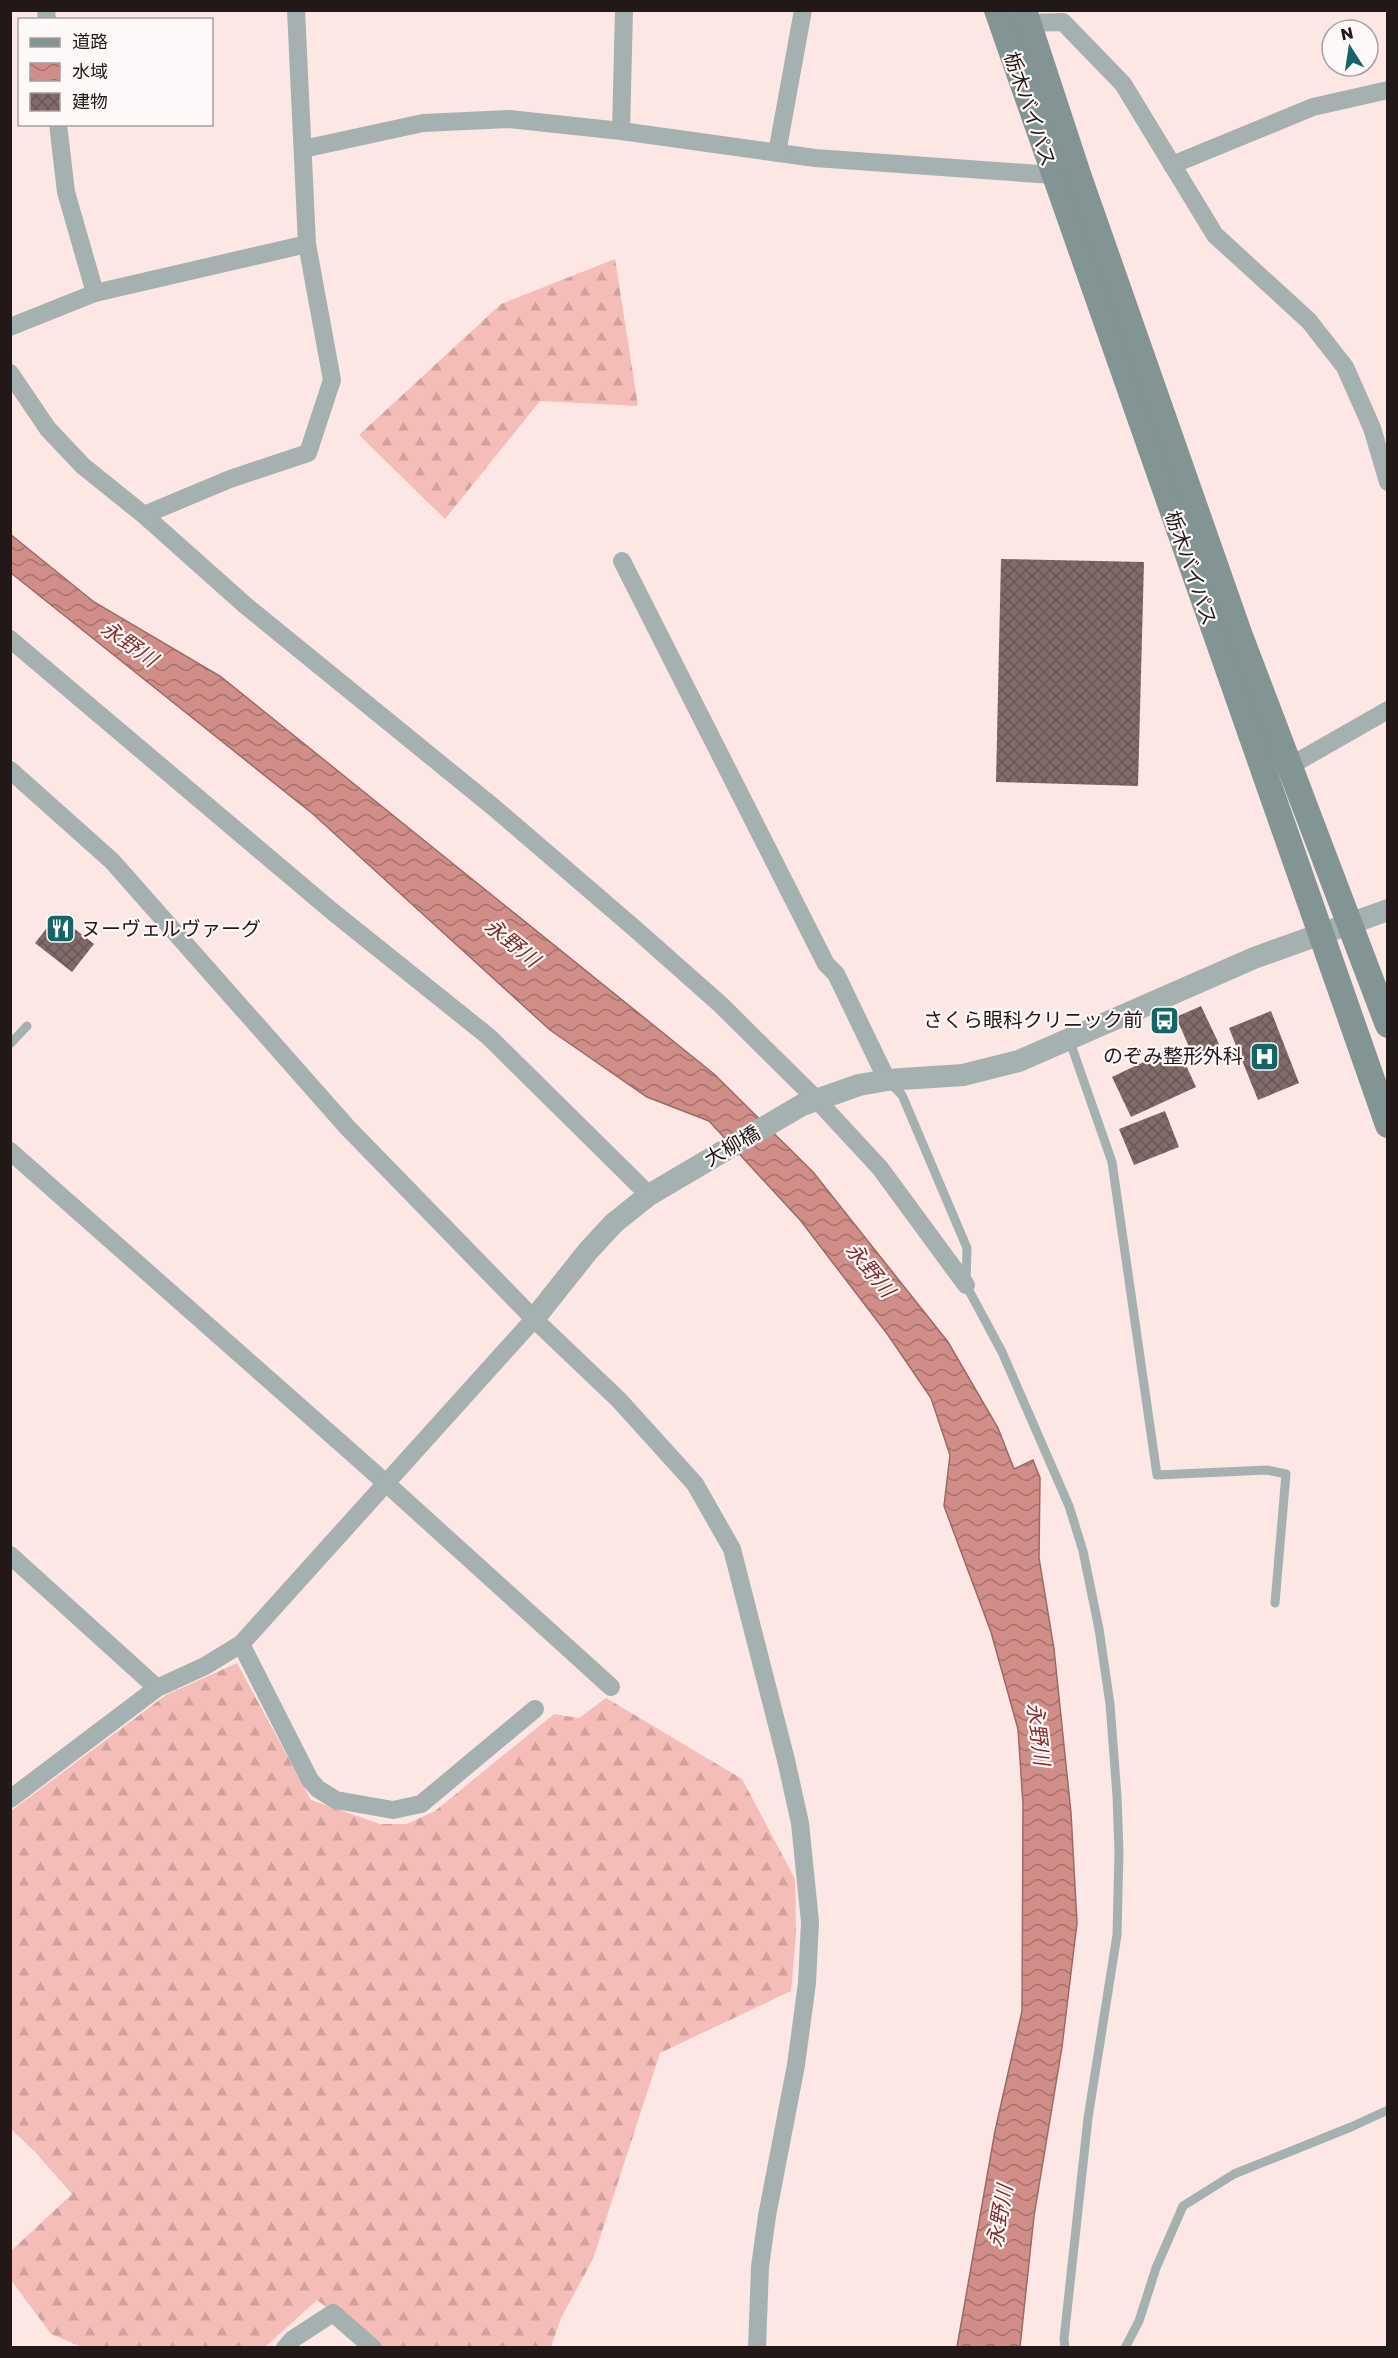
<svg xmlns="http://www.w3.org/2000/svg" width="1398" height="2358" font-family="Poppins,'Noto Sans JP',sans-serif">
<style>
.forest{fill:url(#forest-firs)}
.water{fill:url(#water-waves);stroke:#9c6a65;stroke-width:1.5}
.building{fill:url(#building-cross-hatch)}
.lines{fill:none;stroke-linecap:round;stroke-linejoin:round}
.service{stroke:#a5b1b1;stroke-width:9}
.minor{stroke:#a5b1b1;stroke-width:18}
.tertiary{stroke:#a5b1b1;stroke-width:22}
.secondary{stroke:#829493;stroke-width:26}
.labels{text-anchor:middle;stroke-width:4.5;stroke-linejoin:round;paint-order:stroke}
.street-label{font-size:20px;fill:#211817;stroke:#fef9f8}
.poi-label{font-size:20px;fill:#211817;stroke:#fef9f8;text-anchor:end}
.water-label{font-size:21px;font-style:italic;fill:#7f2d2b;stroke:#fef9f8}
</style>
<defs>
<pattern id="forest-firs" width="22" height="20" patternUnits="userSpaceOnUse" patternTransform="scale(1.5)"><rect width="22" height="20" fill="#f4bdb7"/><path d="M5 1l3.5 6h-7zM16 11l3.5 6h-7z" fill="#d1a29d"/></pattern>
<pattern id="water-waves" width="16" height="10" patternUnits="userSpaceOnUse" patternTransform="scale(1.5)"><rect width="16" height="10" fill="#d18d87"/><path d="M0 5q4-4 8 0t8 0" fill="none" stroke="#a9726d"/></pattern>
<pattern id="building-cross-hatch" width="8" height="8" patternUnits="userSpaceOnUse" patternTransform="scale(1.5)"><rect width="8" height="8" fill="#816a68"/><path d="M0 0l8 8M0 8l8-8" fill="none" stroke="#695655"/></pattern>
</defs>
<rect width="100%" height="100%" fill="#fde7e5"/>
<g class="forest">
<path d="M615,259L638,406L540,401L445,519L359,435L501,304Z"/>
<path d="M237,1663L311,1800L380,1824H407L435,1811L554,1714L579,1718L606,1698L742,1779L795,1879L796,1935L791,1991L660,2053L593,2259L561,2318L551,2347H379L317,2300L265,2347H82L51,2334L11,2280V2251L72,2194L35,2152L11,2129V1811L166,1695Z"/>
</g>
<path class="water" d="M10,534L94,602L220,676L714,1074L813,1172L948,1342L998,1428L1014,1469L1033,1460L1040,1478L1039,1558L1054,1649L1071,1813L1077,1923L1062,2047L1034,2216L1020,2347H957L995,2131L1022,2011L1023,1804L1018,1729L991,1632L944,1506L950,1455L931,1398L888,1335L801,1221L709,1121L647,1097L550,1030L313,814L11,573Z"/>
<g class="building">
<path d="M1001,559L1144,562L1138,786L996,782Z"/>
<path d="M57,915L94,944L72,972L35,943Z"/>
<path d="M1201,1006L1219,1044L1193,1056L1176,1017Z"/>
<path d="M1271,1011L1299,1083L1258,1100L1229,1028Z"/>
<path d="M1177,1046L1196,1087L1131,1117L1112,1077Z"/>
<path d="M1165,1111L1179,1147L1134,1165L1119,1129Z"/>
</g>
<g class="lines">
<g class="service">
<path d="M1069,1039L1112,1162L1157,1475L1267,1470L1286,1474L1275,1603"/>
<path d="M10,1044L27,1026"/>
<path d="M891,1084L902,1095L967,1248L966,1285L1002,1352L1069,1506L1083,1551L1099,1629L1110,1704L1117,1796L1119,1852L1117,1935L1088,2118L1064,2339L1065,2348"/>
<path d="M1125,2348L1139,2321L1156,2268L1183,2206L1234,2174L1351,2127L1388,2110"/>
</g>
<g class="minor">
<path d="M46,10L47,20"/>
<path d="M1028,23L1063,22L1123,84L1215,235L1309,321L1345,367L1372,428L1388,482"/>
<path d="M58,124L66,192L95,293"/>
<path d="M621,131L624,10"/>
<path d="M303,149L423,123L509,119L621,131L815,158L1053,175"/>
<path d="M777,153L803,10"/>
<path d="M1172,165L1313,107L1388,90"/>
<path d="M10,327L95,293L307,244"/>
<path d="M10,373L48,429L83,466L144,515L245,605L492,806L633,927L720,1004L816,1099L880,1168L966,1285"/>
<path d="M144,515L230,479L308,453L332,380L307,244L296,10"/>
<path d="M622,561L826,964L836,974L887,1080"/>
<path d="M10,639L333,912L489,1037L649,1195"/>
<path d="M1288,767L1388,710"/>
<path d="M10,770L112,861L347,1127L534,1319L619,1400L695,1484L732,1549L786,1760L800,1823L810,1922L807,1983L796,2065L767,2216L760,2267L757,2348"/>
<path d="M10,1151L387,1484L611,1687"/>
<path d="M10,1555L157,1688"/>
<path d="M241,1644L310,1780L318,1789L336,1800L393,1810L421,1804L535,1709"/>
<path d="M10,1799L157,1688L205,1666L241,1644L534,1319"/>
<path d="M285,2348L293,2339L333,2313L373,2348"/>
</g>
<path class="tertiary" d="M534,1319L588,1251L614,1223L649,1195L802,1105L859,1085L887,1080L963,1075L1019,1061L1254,958L1388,910"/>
<g class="secondary">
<path d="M997,10L1388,1125"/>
<path d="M1024,10L1079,177L1239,633L1388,1025"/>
</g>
</g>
<defs>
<symbol id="restaurant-square" viewBox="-11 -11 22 22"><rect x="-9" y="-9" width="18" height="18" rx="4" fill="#166566" stroke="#fef9f8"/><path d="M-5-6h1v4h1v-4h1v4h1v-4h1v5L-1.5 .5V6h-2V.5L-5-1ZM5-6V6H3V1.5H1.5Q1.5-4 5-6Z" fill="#fff"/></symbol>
<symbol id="bus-square" viewBox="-11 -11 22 22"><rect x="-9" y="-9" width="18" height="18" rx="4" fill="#166566" stroke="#fef9f8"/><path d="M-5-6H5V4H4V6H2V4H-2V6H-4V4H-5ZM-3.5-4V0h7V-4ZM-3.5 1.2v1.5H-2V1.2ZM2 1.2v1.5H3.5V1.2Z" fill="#fff"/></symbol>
<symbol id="hospital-square" viewBox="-11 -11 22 22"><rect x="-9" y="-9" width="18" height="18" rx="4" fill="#166566" stroke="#fef9f8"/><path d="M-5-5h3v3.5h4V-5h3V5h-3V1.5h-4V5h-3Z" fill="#fff"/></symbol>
</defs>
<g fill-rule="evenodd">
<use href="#restaurant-square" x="44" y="912" width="33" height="33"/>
<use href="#bus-square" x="1148" y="1004" width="33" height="33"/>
<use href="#hospital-square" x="1248" y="1040" width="33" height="33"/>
</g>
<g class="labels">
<g class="street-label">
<text transform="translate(1030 109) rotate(71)" y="7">栃木バイパス</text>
<text transform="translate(1191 568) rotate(71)" y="7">栃木バイパス</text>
<text transform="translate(732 1146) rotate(-30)" y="7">大柳橋</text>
</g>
<g class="poi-label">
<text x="81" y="936" text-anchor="start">ヌーヴェルヴァーグ</text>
<text x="1143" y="1027">さくら眼科クリニック前</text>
<text x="1243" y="1063">のぞみ整形外科</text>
</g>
<g class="water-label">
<text transform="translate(129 644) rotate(35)" y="7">永野川</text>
<text transform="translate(512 943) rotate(39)" y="7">永野川</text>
<text transform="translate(870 1270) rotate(51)" y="7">永野川</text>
<text transform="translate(1038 1734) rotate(83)" y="7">永野川</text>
<text transform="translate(1000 2216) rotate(-80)" y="7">永野川</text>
</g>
</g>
<rect width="1398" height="2358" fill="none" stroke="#211817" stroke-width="24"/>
<rect x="18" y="18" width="195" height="108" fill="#fef9f8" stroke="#a69f9e" stroke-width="1.5"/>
<rect x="30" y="38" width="30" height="9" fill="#829493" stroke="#a69f9e" stroke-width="1.5"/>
<text x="72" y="48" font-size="18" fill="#211817">道路</text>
<rect x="30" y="63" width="30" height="18" fill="url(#water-waves)" stroke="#a69f9e" stroke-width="1.5"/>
<text x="72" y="78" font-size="18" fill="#211817">水域</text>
<rect x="30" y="93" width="30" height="18" fill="url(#building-cross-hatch)" stroke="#a69f9e" stroke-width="1.5"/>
<text x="72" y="108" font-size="18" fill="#211817">建物</text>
<g transform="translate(1350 48) rotate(348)"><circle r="28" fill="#fef9f8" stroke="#a69f9e" stroke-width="1.5"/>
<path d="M0-4.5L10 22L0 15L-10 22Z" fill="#166566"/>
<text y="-9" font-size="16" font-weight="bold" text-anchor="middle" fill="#211817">N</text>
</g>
</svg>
